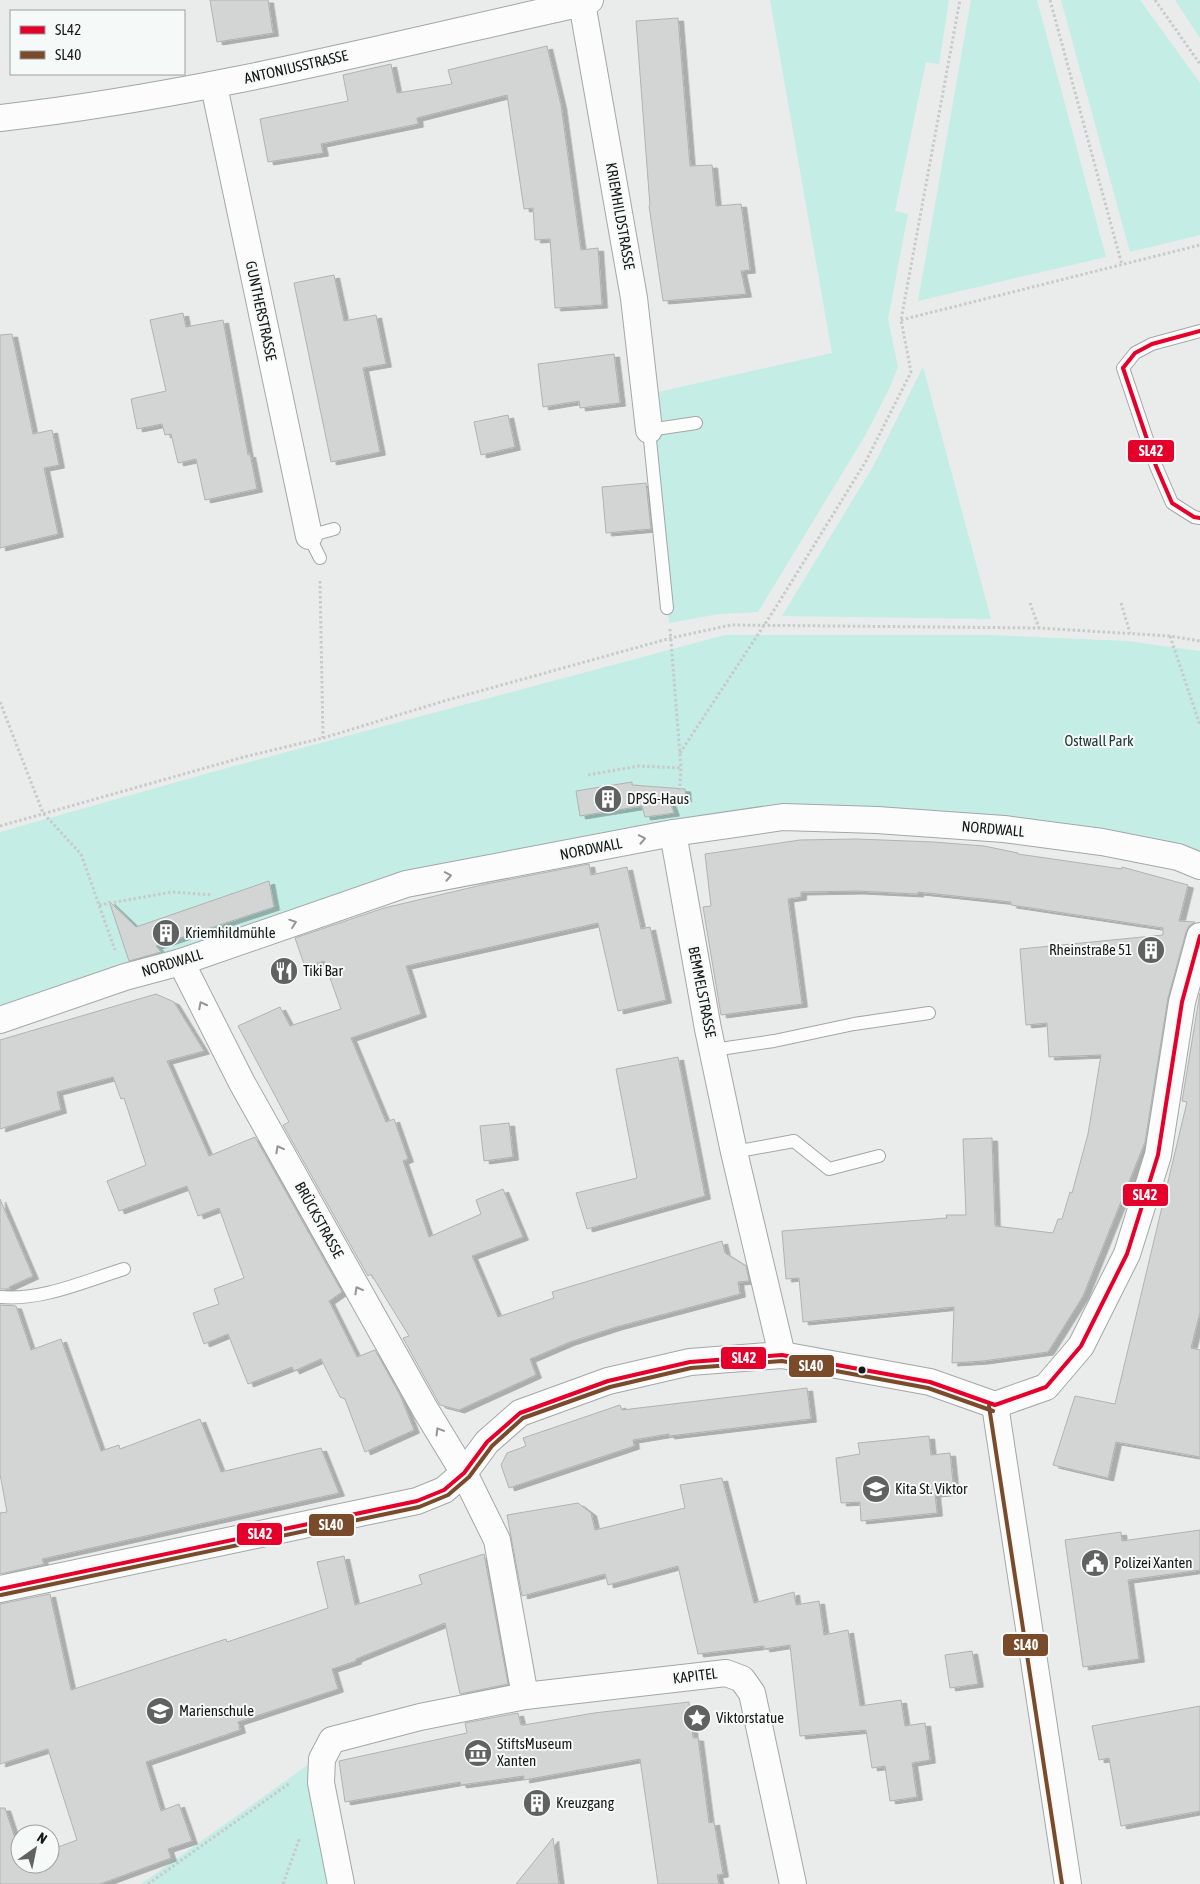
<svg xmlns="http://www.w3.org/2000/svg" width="1200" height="1884" font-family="'Asap Condensed',sans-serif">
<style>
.green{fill:#c3ede5}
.building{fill:#d3d5d4;stroke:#b0b3b2;filter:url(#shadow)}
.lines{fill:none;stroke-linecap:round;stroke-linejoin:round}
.lane-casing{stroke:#a4a7a6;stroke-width:14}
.street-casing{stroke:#a4a7a6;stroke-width:28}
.path{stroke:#c9caca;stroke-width:3;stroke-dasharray:2.5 2.5;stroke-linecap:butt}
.lane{stroke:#fcfcfc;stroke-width:12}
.street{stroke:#fcfcfc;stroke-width:26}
.bus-1-casing{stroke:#f5faf9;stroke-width:8}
.bus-2-casing{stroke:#f5faf9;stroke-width:8}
.bus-1{stroke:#e4002b;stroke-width:4}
.bus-2{stroke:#7a4b2a;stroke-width:4}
.oneway{stroke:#949595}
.bus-dot{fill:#161818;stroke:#f5faf9;stroke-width:2}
.labels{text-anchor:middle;stroke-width:4;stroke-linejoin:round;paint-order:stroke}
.street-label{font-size:15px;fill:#161818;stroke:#f5faf9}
.park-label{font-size:15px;fill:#223935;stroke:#f5faf9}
.poi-label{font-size:15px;fill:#161818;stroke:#f5faf9;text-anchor:start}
.line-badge{stroke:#f5faf9;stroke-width:2}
.badge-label{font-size:14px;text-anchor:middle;font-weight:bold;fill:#fff}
</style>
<defs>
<filter id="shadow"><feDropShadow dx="5.5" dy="3" stdDeviation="0" flood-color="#0004"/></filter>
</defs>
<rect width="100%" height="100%" fill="#e9eceb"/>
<g class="green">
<path d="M770,0H949L939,64L926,62L895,211L908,214L888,319L898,367L889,389L866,434L758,612L719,614L669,623L645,395L832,353Z"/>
<path d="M971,0H1037L1106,257L918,301Z"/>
<path d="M1061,0H1140L1200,83V235L1130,252Z"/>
<path d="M1175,0H1200V38Z"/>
<path d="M923,367L991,619L782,616L874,465Z"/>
<path d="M725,635H989L1127,641L1200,651V866L1178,857L783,817L406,884L0,1020V832L216,771Z"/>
<path d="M312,1762L335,1884H141Z"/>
</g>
<g class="building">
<path d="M210,0H268L273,33L217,42Z"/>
<path d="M678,18L690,166L712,165L716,206L741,204L750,270L741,271L746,294L663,301L649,206H650L636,21Z"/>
<path d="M547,46L561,105L581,250L598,248L602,305L555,308L550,239L535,240L533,208L524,209L507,95L417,118L418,124L321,144L323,153L268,162L260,119L348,101L343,75L391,64L397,93L452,84L448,70Z"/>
<path d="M334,275L344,321L376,315L386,364L363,368L380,452L331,462L294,283Z"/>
<path d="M183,313L186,327L223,320L248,455L250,454L257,489L205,500L196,459L178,463L171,434L165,435L162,424L137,429L131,399L166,391L150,320Z"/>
<path d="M12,334L33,434L52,430L59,465L44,468L58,534L0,548V335Z"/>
<path d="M614,354L620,403L580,408L579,401L543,407L538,364Z"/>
<path d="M508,415L515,447L481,455L474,422Z"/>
<path d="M646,483L651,529L606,533L602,487Z"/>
<path d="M632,782V785L685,789L686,799L670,802L674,813L645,817L642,806L580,816L576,791Z"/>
<path d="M857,839L934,842L984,846L1018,853V854L1122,869V867L1188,885L1179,921L1195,922L1189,926L1186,932L1168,998L1145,1142L1083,1296L1048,1352L983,1361L952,1363L954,1307L803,1322L799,1278L786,1279L782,1231L947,1218L946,1215H966L963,1139L992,1138L995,1226L1053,1233L1058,1219H1062L1070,1192L1072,1193L1088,1134L1101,1055L1049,1057L1047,1023L1026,1025L1020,949L1163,935V928L1011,905V902L918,892V894L858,891L801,892V897L788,899L802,1004L721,1015L703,907L711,906L705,854L800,840Z"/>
<path d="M589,864L591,875L627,867L641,929L650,927L666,1000L618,1011L598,923L406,966L421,1014L351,1038L386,1122L394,1119L408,1159L403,1161L429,1237L481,1214L476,1200L503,1189L523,1237L472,1256L498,1317L554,1298L552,1292L722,1241L725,1253L746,1266L749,1281L738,1282L740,1294L616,1327L570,1342L530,1359L536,1375L459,1410L440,1405L403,1338L409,1336L371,1274L368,1276L283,1125L289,1122L238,1026L280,1007L290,1026L341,1009L324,961L305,967L295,938L384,908L486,884Z"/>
<path d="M269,881L274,907L156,946L161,952L129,961L109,901L136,927Z"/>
<path d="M1200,993V1312L1191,1348L1200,1350V1457L1116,1442L1108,1478L1053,1465L1075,1396L1115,1404L1187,1102L1182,1101Z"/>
<path d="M156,994L174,1002L204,1051L167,1061L209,1156L255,1137L342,1292L329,1301L357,1357L375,1350L400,1395L414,1430L365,1452L345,1399L340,1397L321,1359L294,1371L292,1367L248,1384L228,1334L204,1344L193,1313L219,1304L214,1289L244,1278L219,1208L198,1216L187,1186L119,1211L107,1181L146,1165L124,1098L121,1099L113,1077L57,1092L61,1110L0,1129V1040Z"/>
<path d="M678,1057L705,1196L587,1229L576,1193L637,1178L616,1069Z"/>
<path d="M509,1123L513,1157L484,1161L480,1126Z"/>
<path d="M0,1199L33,1276L9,1287L10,1289H0Z"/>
<path d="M0,1305L16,1306L31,1350L61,1339L101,1451L119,1445L120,1449L200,1419L221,1472L321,1448L339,1493L42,1559L44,1564L0,1574V1513L7,1512L0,1474Z"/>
<path d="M807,1388L811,1419L669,1436V1434L633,1440L634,1446L509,1488L501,1465L507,1453L526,1446L523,1438L620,1405L622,1410Z"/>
<path d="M929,1436L931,1455L950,1453L954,1492L935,1494L937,1513L861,1521L860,1502L841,1503L836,1458L860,1454L858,1443Z"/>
<path d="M722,1478L754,1603L794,1592L796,1605L819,1601L824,1635L848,1630L860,1706L901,1700L905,1726L925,1723L930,1760L912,1763L917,1797L890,1801L885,1766L872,1768L866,1730L800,1736L790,1645L764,1649V1646L698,1654L678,1566L608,1585L605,1574L522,1596L507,1515L578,1503L591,1513L595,1530L685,1508L680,1485Z"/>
<path d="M1200,1530V1570L1128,1580L1139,1659L1083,1667L1065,1540L1121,1532L1122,1541Z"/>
<path d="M484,1554L508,1684L460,1694L445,1623L356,1659V1661L332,1669L338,1689L238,1722L240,1730L146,1762L161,1811L179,1804L192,1841L168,1849L171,1858L100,1884H0V1808H5L20,1853V1864H50V1850L77,1840L48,1749L0,1764V1604L50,1594L71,1690L226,1639L227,1642L328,1608L317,1562L344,1556L355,1605L422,1584L419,1575Z"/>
<path d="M972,1651L978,1684L950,1688L945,1655Z"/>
<path d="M689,1702L693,1738H698L709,1823L714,1822L723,1874L717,1875L719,1884H658L640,1759L524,1780V1776L461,1785L460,1782L345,1802L339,1761L467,1733L465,1723L518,1713L521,1725H524L594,1713Z"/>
<path d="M1200,1706V1811L1121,1826L1109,1758L1099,1760L1092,1726Z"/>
<path d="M553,1838L559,1884H516Z"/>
</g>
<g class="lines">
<defs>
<g id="lane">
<path d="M1200,331L1152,344L1135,353L1123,368L1156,466L1172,503L1194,517L1200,518"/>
<path d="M320,558L309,536L334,529"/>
<path d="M667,608L649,430L696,423"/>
<path d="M713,1050L774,1041L854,1024L929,1013"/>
<path d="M734,1152L794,1141L829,1169L879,1156"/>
<path d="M0,1297C41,1301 85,1281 124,1269"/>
</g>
<g id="street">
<path d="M582,3L634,298L649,430"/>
<path d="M214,86L309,536"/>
<path d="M0,118C197,96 389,46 582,3L590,0"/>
<path d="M673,833L708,1029L734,1152L782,1355"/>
<path d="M181,962L242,1083L425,1409L464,1473L497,1540L525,1696"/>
<path d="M0,1020L125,977L181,962L406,884L673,833L783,817L877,820L1004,829L1102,842L1178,857L1200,866"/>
<path d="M995,1405L1068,1884"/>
<path d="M0,1589L417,1501L444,1490L464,1473L487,1442L520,1413L608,1381L690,1362L782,1355L930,1382L995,1405L1046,1387L1081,1346L1127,1254L1158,1155L1182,1002L1200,936"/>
<path d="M341,1884L321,1783L322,1759L332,1740L420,1717L525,1696L726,1673L742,1679L752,1693L793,1884"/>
</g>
</defs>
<use href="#lane" class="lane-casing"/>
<use href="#street" class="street-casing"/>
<g class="path">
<path d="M1050,0L1122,265"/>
<path d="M1155,0L1200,64"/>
<path d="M901,320L1200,245"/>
<path d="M320,581L323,738"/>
<path d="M1030,603L1039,628"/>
<path d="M1121,603L1130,633"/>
<path d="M670,629L681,768L679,802"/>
<path d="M1170,636L1200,725"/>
<path d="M0,702L43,813L81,854L115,950"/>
<path d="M680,753L776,607L866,461L911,372L901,320L960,0"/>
<path d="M588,775L639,766L681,768"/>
<path d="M0,826L244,757L323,738L444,701L671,638L731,625L1039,628L1170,636L1200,641"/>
<path d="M99,905L172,892L213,895"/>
<path d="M148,1884L290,1783"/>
<path d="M283,1884L300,1837"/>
</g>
<use href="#lane" class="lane"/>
<use href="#street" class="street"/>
<defs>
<g id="bus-1">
<path d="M1123,368L1156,466L1172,503L1194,517L1200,518"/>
<path d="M1123,368L1135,353L1152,344L1200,331"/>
<path d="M0,1589L417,1501L444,1490L464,1473L487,1442L520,1413L608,1381L690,1362L782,1355L930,1382L995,1405L1046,1387L1081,1346L1127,1254L1158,1155L1182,1002L1200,936"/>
</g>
<g id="bus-2">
<path d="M989,1406L1062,1884"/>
<path d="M1,1595L419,1507L448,1495L469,1477L492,1446L523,1418L610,1387L691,1368L782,1361L928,1388L993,1411"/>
</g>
</defs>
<use href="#bus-1" class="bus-1-casing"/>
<use href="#bus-2" class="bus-2-casing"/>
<use href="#bus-1" class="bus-1"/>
<use href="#bus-2" class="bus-2"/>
</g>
<defs><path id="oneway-chevron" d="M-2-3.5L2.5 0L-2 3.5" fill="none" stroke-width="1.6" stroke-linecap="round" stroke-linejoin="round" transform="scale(1.25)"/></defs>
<g class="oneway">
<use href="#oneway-chevron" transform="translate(642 839) rotate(-11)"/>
<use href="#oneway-chevron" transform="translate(448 876) rotate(-11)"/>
<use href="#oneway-chevron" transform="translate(293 923) rotate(-19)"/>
<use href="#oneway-chevron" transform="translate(202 1005) rotate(-117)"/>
<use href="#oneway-chevron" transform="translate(279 1149) rotate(-119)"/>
<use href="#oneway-chevron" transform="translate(358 1290) rotate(-119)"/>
<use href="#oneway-chevron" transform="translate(439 1431) rotate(-121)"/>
</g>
<defs>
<symbol id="building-disc" viewBox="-11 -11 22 22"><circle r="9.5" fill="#606262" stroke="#f5faf9"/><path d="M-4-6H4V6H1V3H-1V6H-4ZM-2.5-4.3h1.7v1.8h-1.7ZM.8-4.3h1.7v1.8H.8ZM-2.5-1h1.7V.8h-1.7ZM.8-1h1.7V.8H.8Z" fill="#fff"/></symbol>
<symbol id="restaurant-disc" viewBox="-11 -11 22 22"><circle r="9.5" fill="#606262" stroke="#f5faf9"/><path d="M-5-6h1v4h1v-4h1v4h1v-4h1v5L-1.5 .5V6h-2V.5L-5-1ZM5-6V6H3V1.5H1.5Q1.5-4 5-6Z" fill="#fff"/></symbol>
<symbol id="school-disc" viewBox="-11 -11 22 22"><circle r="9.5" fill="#606262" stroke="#f5faf9"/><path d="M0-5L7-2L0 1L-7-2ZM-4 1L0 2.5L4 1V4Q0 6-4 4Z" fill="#fff"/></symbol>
<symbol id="civic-disc" viewBox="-11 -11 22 22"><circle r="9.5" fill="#606262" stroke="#f5faf9"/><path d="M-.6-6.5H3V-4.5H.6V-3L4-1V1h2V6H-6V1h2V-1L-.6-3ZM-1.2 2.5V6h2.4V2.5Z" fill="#fff"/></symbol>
<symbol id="sight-disc" viewBox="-11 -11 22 22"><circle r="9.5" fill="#606262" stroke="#f5faf9"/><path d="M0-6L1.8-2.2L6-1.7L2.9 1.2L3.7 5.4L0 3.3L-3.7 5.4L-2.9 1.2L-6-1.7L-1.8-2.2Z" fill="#fff"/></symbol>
<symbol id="museum-disc" viewBox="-11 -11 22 22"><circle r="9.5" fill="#606262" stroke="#f5faf9"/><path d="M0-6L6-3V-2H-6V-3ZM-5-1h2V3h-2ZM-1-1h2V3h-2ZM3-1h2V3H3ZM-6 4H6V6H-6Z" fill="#fff"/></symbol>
</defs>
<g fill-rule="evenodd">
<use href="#building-disc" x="592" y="783" width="32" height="32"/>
<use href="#building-disc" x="150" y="917" width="32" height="32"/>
<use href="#building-disc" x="1135" y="934" width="32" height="32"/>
<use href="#restaurant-disc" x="268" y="955" width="32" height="32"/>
<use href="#school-disc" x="860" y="1473" width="32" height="32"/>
<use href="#civic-disc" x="1079" y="1547" width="32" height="32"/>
<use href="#school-disc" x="144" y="1695" width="32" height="32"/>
<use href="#sight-disc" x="681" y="1702" width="32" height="32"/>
<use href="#museum-disc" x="462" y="1737" width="32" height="32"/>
<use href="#building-disc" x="521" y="1787" width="32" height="32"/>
</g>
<circle class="bus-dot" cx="862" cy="1370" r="4.5"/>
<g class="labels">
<g class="street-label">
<text transform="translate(296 67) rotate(-13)" y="5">ANTONIUSSTRASSE</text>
<text transform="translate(620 216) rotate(80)" y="5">KRIEMHILDSTRASSE</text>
<text transform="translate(261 311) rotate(78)" y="5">GUNTHERSTRASSE</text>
<text transform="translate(993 829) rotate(5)" y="5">NORDWALL</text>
<text transform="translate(591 849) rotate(-11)" y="5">NORDWALL</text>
<text transform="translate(172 963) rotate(-17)" y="5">NORDWALL</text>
<text transform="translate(702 992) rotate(79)" y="5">BEMMELSTRASSE</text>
<text transform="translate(319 1220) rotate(61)" y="5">BRÜCKSTRASSE</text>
<text transform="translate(695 1676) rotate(-7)" y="5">KAPITEL</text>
</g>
<g class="park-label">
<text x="1099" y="746">Ostwall Park</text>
</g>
<g class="poi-label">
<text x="627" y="804">DPSG-Haus</text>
<text x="185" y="938">Kriemhildmühle</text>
<text x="1132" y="955" text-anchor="end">Rheinstraße 51</text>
<text x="303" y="976">Tiki Bar</text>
<text x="895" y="1494">Kita St. Viktor</text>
<text x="1114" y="1568">Polizei Xanten</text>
<text x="179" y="1716">Marienschule</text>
<text x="716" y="1723">Viktorstatue</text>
<text x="497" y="1749">StiftsMuseum<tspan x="497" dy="17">Xanten</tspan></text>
<text x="556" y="1808">Kreuzgang</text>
</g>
</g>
<g class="line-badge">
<rect x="1127" y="439" width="48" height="24" rx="5" fill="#e4002b"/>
<rect x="1122" y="1183" width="47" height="24" rx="5" fill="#e4002b"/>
<rect x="720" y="1346" width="47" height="24" rx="5" fill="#e4002b"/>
<rect x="788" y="1354" width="47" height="24" rx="5" fill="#7a4b2a"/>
<rect x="308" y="1513" width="47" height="24" rx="5" fill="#7a4b2a"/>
<rect x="236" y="1522" width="47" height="24" rx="5" fill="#e4002b"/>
<rect x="1002" y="1633" width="47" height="24" rx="5" fill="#7a4b2a"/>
</g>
<g class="badge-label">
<text x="1151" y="456">SL42</text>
<text x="1145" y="1200">SL42</text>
<text x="744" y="1363">SL42</text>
<text x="811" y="1371">SL40</text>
<text x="331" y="1530">SL40</text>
<text x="260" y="1539">SL42</text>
<text x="1026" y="1650">SL40</text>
</g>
<rect x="10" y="10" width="175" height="65" fill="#f5faf9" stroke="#9ca09f"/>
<rect x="20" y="26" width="25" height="8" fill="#e4002b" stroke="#9ca09f"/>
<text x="55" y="35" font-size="15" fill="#161818">SL42</text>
<rect x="20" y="51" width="25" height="8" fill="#7a4b2a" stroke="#9ca09f"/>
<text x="55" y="60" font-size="15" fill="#161818">SL40</text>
<g transform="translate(35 1849) rotate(33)"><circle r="24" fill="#f5faf9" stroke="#9ca09f"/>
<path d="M0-4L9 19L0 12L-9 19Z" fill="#606262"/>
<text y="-8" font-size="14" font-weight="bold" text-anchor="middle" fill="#161818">N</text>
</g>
</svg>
